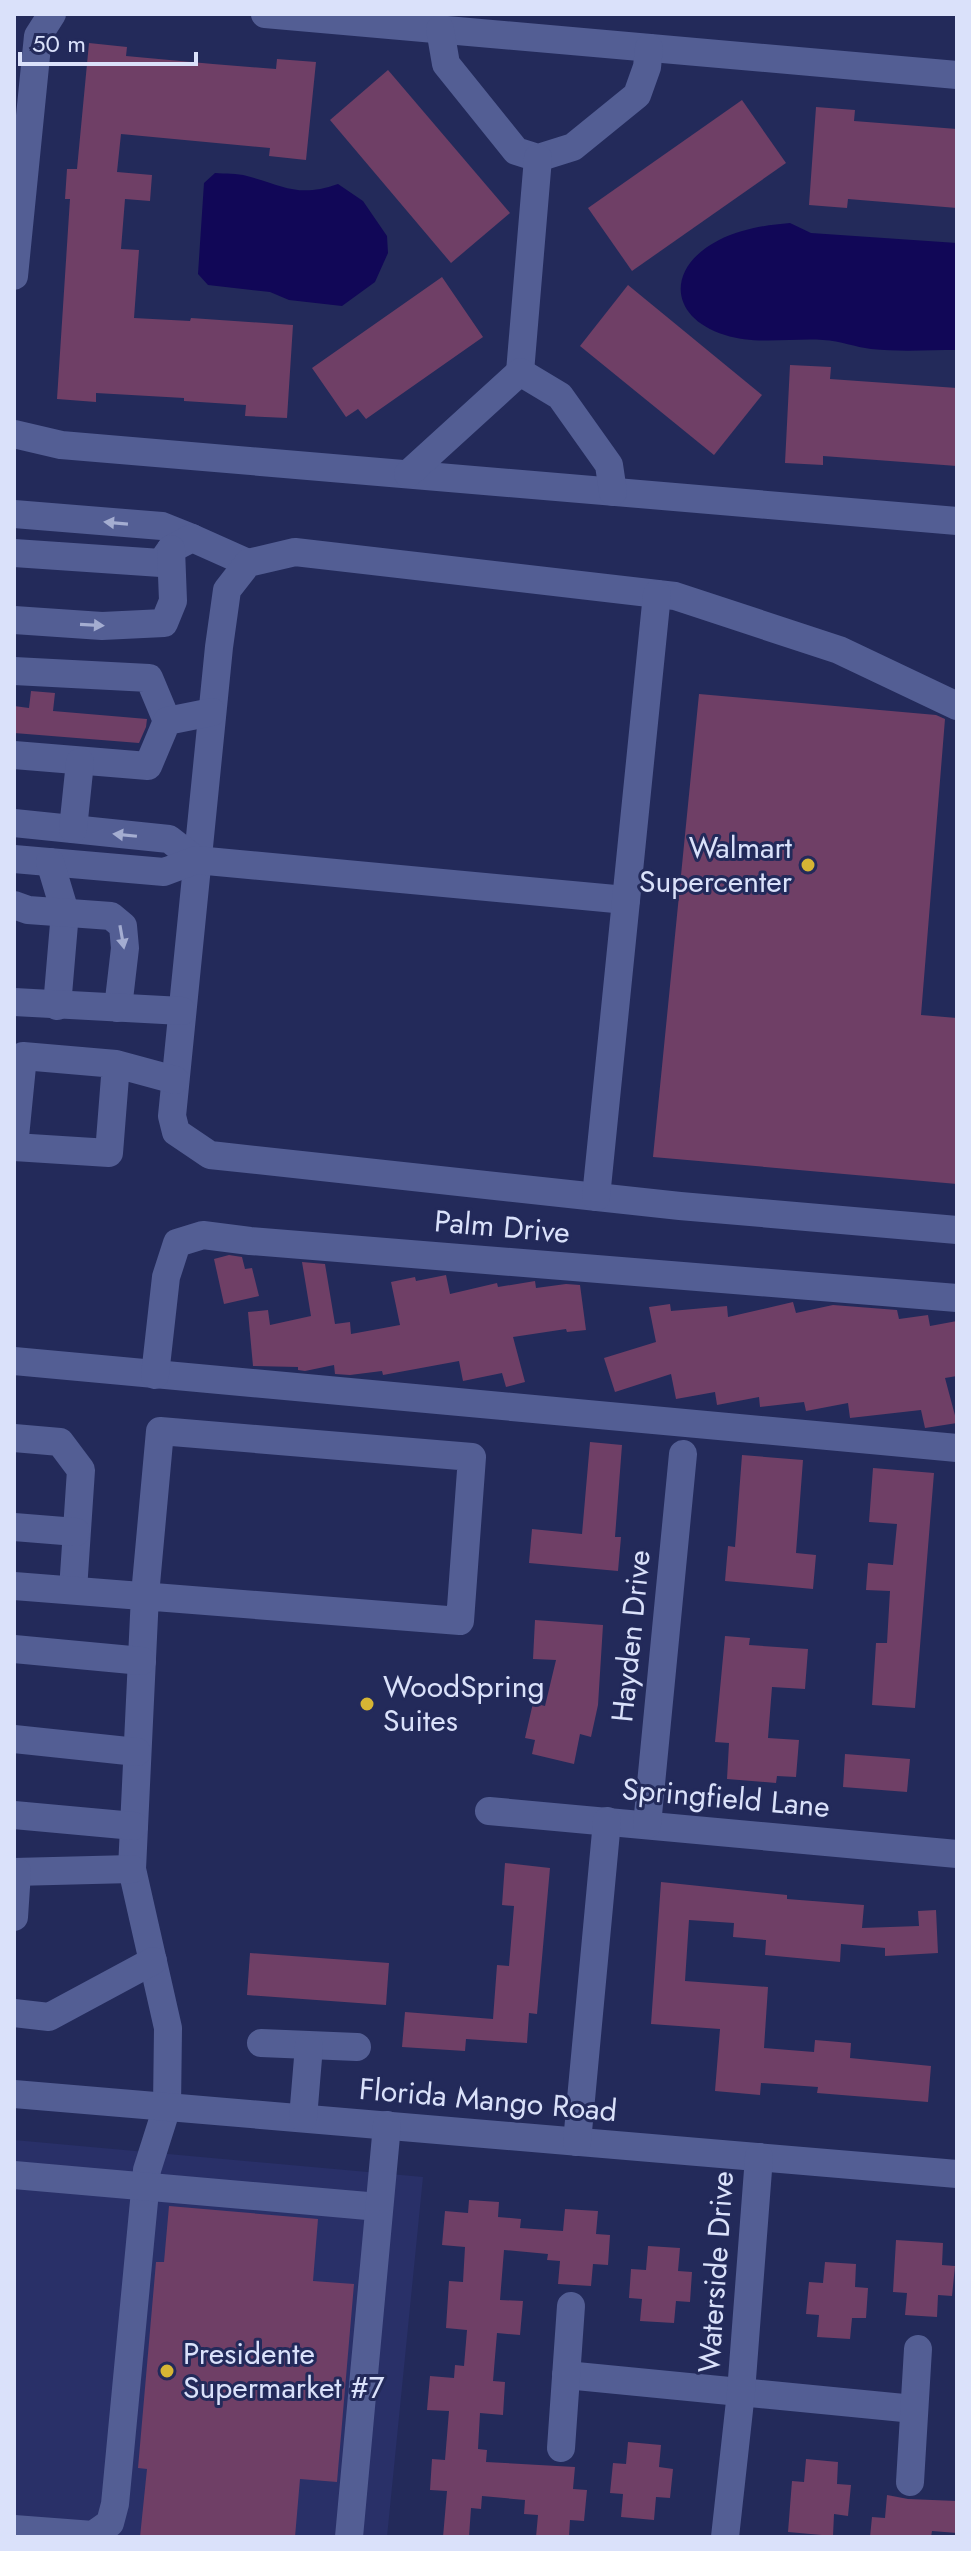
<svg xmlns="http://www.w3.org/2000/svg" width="971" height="2551" font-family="Jost,sans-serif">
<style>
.built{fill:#293068}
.water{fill:#110757}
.building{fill:#6f3f66}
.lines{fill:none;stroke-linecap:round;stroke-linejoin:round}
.minor{stroke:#535e94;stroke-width:28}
.oneway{fill:#a4add1}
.poi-dot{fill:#d6b534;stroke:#232a5a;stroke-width:3}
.labels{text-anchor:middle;stroke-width:6;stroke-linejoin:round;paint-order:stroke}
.poi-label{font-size:30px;fill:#dae1fa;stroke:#232a5a;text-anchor:start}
.street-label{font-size:30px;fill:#dae1fa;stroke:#232a5a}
</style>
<rect width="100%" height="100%" fill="#232a5a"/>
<path class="built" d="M14,2140L423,2177L387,2537H14Z"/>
<g class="water">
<path d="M215,173C225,174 237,173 247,176C285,186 298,198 338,184L363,201L387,236L388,253L375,282L342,306L289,300L270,292L208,285L198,274L204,183Z"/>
<path d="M790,223L811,233L957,243V350C929,350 899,352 871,349C855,347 841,341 823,340C791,338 756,345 725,335C668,317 666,267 719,240C742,229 765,225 790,223Z"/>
</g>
<g class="building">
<path d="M89,43L127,47L126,56L213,64L276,69L277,59L316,62L306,160L269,156L270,148L121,134L117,172L152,175L150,201L125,199L121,249L139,250L134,318L190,321L191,318L293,325L287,418L245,416L246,405L184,401V398L96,393V402L57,399L70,199H65L67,169H77Z"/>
<path d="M388,70L510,213L451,263L330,120Z"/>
<path d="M742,100L786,163L632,271L588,208Z"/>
<path d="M816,107L855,110L854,121L957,129V208L848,199L847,208L809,205Z"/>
<path d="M442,277L483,337L366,419L358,409L346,417L312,368Z"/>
<path d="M628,285L762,395L714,455L580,346Z"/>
<path d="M790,365L831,367L830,379L957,388V466L823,456V465L785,463Z"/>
<path d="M31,691L55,693L53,711L147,719L146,727L139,743L14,733V706L29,708Z"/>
<path d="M699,694L936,715L945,719L921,1015L957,1018V1184L653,1157Z"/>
<path d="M229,1255L242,1257L245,1269L252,1268L259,1296L224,1304L214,1259Z"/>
<path d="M302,1262L325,1264L335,1324L350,1322L351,1334L400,1325L391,1282L415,1277L416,1281L446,1275L450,1294L497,1283L498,1287L535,1281L536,1288L566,1284L580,1285L586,1330L567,1332L566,1329L513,1337L525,1382L506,1387L502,1373L463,1381L459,1361L383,1375L382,1371L350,1375L335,1374L334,1365L305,1371L298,1370V1367L253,1366L248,1312L268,1310L270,1325L311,1316Z"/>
<path d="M793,1302L796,1313L833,1305L897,1310L899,1319L928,1315L930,1326L957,1321V1376L945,1378L957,1423L925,1428L921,1410L850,1418L848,1403L806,1411L804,1402L760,1407L759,1397L717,1405L715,1392L676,1399L671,1374L615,1392L604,1358L656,1342L649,1307L670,1304L671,1311L727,1306L728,1317Z"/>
<path d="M590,1442L622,1445L615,1537H621L618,1571L529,1563L532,1529L582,1534Z"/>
<path d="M742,1455L803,1460L796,1553L816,1555L813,1589L725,1581L728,1546L735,1547Z"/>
<path d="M873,1468L934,1473L915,1708L872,1705L876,1643H887L890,1591L866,1590L868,1563L893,1565L897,1524L869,1522Z"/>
<path d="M535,1620L603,1625L598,1705L591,1737L580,1734L574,1764L532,1754L535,1740L525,1738L533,1703L545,1706L556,1660L533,1659Z"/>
<path d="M725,1636L750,1638L749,1645L808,1649L805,1689L772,1687L768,1738L799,1740L796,1777L777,1776L776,1783L727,1779L729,1743L715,1742Z"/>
<path d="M845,1754L910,1759L907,1792L843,1787Z"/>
<path d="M505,1863L550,1868L537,2014L529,2013L527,2043L466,2039L465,2051L402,2047L405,2012L493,2019L497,1965L509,1966L514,1906L502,1905Z"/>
<path d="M661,1882L787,1895V1899L864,1905L862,1928L919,1926L918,1911L936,1910L938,1953L885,1956V1948L841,1944L840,1962L765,1955L766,1940L733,1937L734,1923L689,1920L685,1981L768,1987L764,2048L814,2052L815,2040L851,2043L850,2058L931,2066L928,2102L817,2093L818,2087L761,2083L760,2095L715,2091L720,2029L651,2024Z"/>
<path d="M250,1953L389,1963L386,2005L247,1995Z"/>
<path d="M469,2200L499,2202L498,2217L521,2219L520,2228L563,2231L565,2209L598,2211L596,2234L610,2235L608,2265L593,2264L591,2286L558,2284L560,2261L547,2260L548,2254L504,2250L500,2300L523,2301L520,2335L497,2333L493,2381L505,2382L503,2415L480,2413L478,2449L487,2450L486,2462L575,2467L573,2489L587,2490L584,2521L570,2520L569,2537H536L538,2515L524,2514L525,2500L482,2496L481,2509L471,2508L469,2537H443L447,2491L430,2490L432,2459L445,2460L449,2411L427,2410L430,2376L454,2378L455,2365L464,2366L467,2330L446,2328L449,2281L463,2282L465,2247L442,2245L445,2211L468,2213Z"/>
<path d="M169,2206L318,2219L313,2281L354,2284L337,2482L300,2479L295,2537H140L147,2469L138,2468L156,2262H164Z"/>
<path d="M896,2240L943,2243L942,2265L955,2266L952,2296L938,2295L937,2317L905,2315L907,2293L893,2292Z"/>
<path d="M648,2246L680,2248L678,2271L692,2272L690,2302L676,2301L674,2323L640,2321L642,2299L629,2298L631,2269L646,2270Z"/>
<path d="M825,2262L856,2264L855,2287L868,2288L866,2318H852L850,2339L817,2337L819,2315L806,2314L809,2282L823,2283Z"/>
<path d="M628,2442L661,2445L659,2467L673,2469L670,2498L656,2497L654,2520L621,2517L623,2494L610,2493L613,2463L626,2464Z"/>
<path d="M806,2459L838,2462L837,2484L851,2485L848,2516L834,2514L833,2536L788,2532L792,2481L804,2482Z"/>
<path d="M887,2495L908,2499L957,2501V2533L932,2531L931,2537H870L872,2517L885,2518Z"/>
</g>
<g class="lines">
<g class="minor">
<path d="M265,14L957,75"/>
<path d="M440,29L446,64L516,151L538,158L573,147L637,95L647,67L649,48"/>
<path d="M14,276L38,36L52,14"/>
<path d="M520,372L538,158"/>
<path d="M14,434L61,445L957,521"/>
<path d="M408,474L520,372L560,396L609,465L613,492"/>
<path d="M14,514L162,526L192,538"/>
<path d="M14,553L161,563L171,549L192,538L248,563"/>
<path d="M14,620L102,626L164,623L173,601L171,549"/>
<path d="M14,671L149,678L167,721"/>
<path d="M957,706L839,650L675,596L295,552L248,563L227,590L219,647L172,1116L176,1132L210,1155L680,1206L957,1230"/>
<path d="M14,755L148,766L167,721L212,712"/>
<path d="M14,823L169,839L196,860"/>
<path d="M73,829L80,762"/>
<path d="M14,859L164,872L196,860L626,900"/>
<path d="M50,862L65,912L57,1006"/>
<path d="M14,905L28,910L111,916L123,926L125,948L118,1008"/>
<path d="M14,1002L182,1011"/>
<path d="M116,1064L109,1153L14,1147L23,1056L116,1064L175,1080"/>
<path d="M596,1197L657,594"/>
<path d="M14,1361L957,1448"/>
<path d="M155,1375L166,1277L177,1243L203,1235L250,1241L957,1298"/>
<path d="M14,1438L60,1442L81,1470L73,1590"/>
<path d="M14,1527L76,1532"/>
<path d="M14,1586L460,1621L472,1457L160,1431L145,1595L132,1869L168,2028L167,2107L147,2170L115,2504L110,2523L93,2535L14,2529"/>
<path d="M14,1649L142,1661"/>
<path d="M14,1739L137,1752"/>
<path d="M489,1811L957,1854"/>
<path d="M14,1815L134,1826"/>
<path d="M647,1825L683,1454"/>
<path d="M14,1872L132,1869"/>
<path d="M14,1917L17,1872"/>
<path d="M14,2013L49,2017L153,1961"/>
<path d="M261,2043L357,2047"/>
<path d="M14,2094L957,2174"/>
<path d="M303,2118L309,2046"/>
<path d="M577,2142L607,1821"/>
<path d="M14,2175L379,2207"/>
<path d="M566,2375L914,2409"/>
<path d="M561,2448L571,2306"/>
<path d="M910,2482L918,2349"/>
<path d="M349,2537L387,2125"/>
<path d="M725,2537L741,2392L759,2157"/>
</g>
</g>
<defs><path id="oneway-solid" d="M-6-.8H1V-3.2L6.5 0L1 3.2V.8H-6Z" transform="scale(2)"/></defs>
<g class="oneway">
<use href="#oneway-solid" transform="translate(116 523) rotate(-175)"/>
<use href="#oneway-solid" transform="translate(92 625) rotate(3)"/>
<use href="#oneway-solid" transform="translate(125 835) rotate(-174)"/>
<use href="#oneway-solid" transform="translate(122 937) rotate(80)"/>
</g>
<g class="poi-dot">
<circle cx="808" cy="865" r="8"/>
<circle cx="367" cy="1704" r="8"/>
<circle cx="167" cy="2371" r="8"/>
</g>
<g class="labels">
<g class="poi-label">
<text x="792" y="858" text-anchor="end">Walmart<tspan x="792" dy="34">Supercenter</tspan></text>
<text x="383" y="1697">WoodSpring<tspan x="383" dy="34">Suites</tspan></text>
<text x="183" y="2364">Presidente<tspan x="183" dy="34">Supermarket #7</tspan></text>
</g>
<g class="street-label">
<text transform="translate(502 1227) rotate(5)" y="10">Palm Drive</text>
<text transform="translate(631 1636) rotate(-84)" y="10">Hayden Drive</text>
<text transform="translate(726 1798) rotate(5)" y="10">Springfield Lane</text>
<text transform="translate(488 2100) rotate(5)" y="10">Florida Mango Road</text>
<text transform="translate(716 2272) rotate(-86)" y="10">Waterside Drive</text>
</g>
</g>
<rect width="971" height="2551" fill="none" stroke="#dae1fa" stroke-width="32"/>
<path d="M20 52v12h176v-12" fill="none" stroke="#dae1fa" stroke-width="4"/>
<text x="32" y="52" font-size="24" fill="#dae1fa" stroke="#232a5a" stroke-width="6" paint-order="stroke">50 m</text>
</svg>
